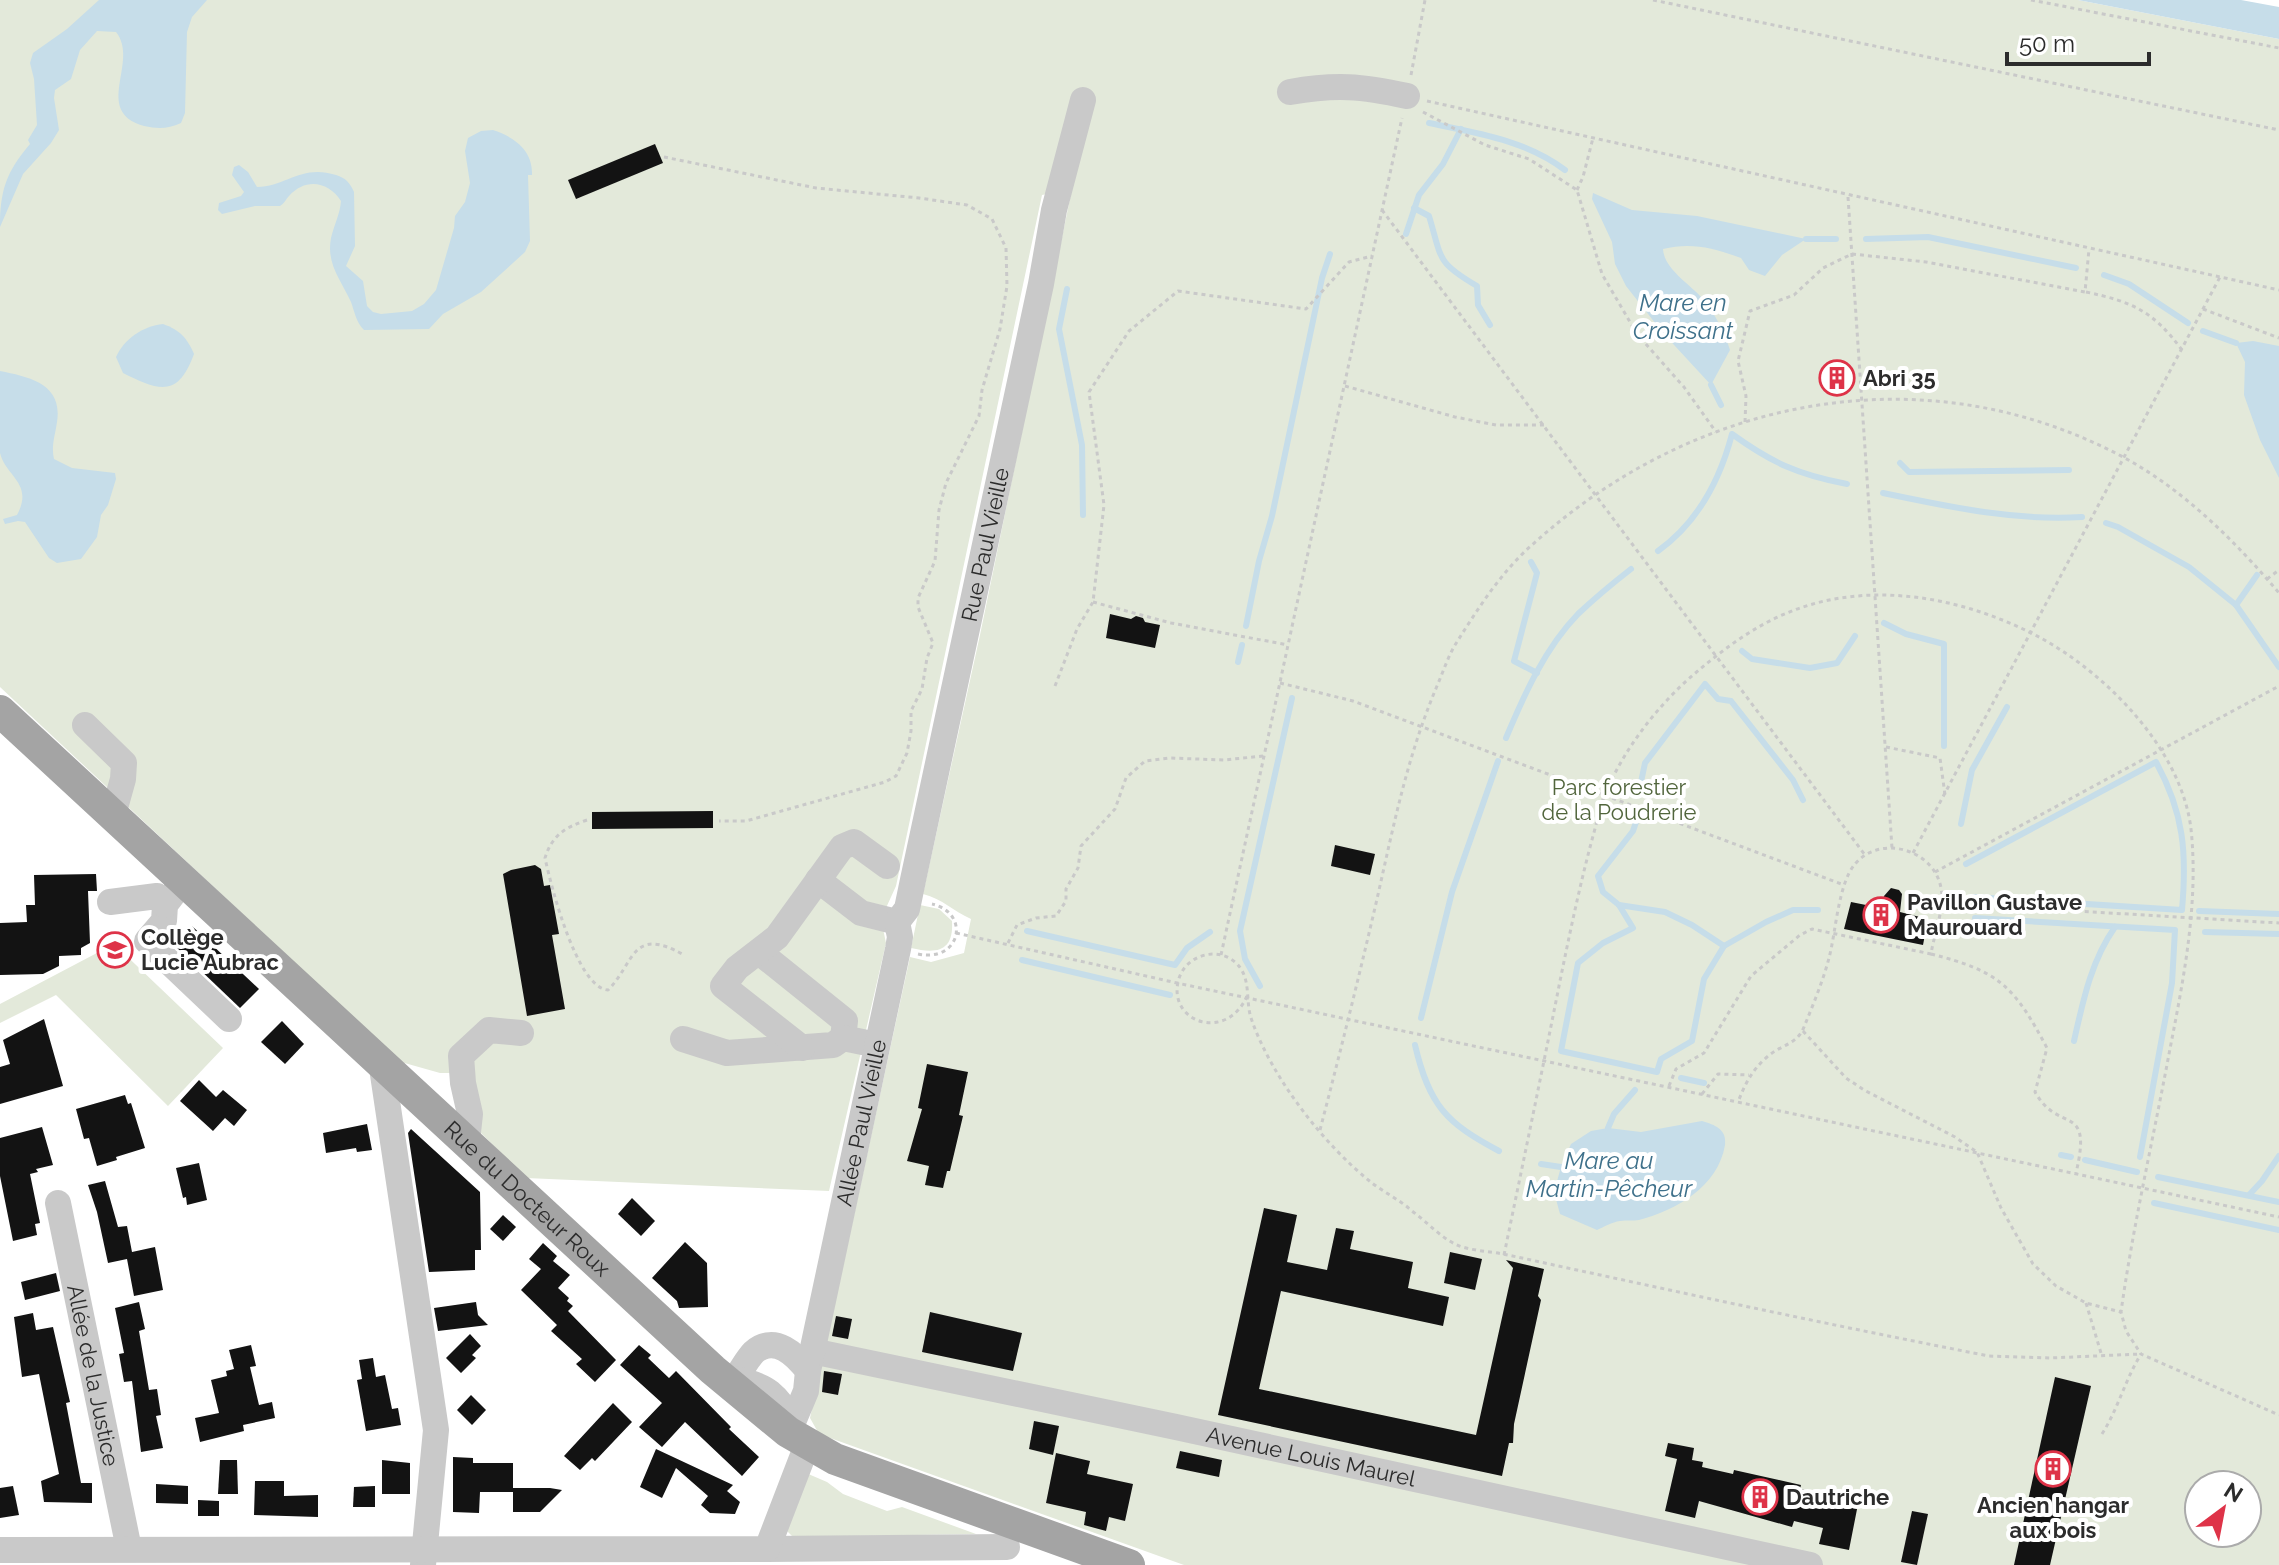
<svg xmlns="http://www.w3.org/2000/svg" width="2279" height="1565" font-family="Raleway,sans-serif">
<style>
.green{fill:#e3e9da;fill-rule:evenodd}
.water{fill:#c6dde9}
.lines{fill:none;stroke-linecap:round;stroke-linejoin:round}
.stream{stroke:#c6dde9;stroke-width:6}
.building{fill:#131313}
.path{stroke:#c9c9c9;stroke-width:3;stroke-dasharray:4 4;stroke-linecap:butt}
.minor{stroke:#c9c9c9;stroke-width:26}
.major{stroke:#a4a4a4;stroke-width:32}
.labels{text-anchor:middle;stroke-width:8;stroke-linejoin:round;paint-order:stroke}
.poi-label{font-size:22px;font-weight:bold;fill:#2c2c2c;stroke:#fff;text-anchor:start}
.street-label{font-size:22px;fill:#2c2c2c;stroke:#fff}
.park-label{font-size:22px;fill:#51653c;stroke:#fff}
.water-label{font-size:24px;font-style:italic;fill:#3e708a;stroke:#fff}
</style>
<rect width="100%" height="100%" fill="#fff"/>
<g class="green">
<path d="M0,0H2078L2279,39V1565H1184L819,1434L810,1418L910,957L931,962L964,953L971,919C953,911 943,899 923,894L980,635L1072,189L1042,195L896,886L881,919L886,943L829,1191L526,1178L481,1133L472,1073H440L401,1062L0,687ZM2199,1485H2247V1533H2199Z"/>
<path d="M920,905L939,909L952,921C954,952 936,954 911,948Z"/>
<path d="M114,944L223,1048L168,1106L56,995L0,1023V1004Z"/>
<path d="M806,1473L827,1482L843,1494L887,1511L902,1507L976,1534L793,1537L785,1529Z"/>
</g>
<g class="water">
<path d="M99,0H207L192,17L187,32L185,113L181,123C168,129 158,129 144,126C92,111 140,62 116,32L97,31L80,50L71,79L55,90L54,98L59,130L51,143L23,174L0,227C0,191 6,172 30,144L28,140L37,125L34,79L30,63L33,53L67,29Z"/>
<path d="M2078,0H2241L2279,7V39Z"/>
<path d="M493,130C514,137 533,150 532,175H528L530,241L525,252L481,292L443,314L429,329L364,330C356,322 355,313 351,302C341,280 326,264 331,238C334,225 340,214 341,201C329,182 306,177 289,196C286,199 284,204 280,206H255L222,214L218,210L219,203L241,196L244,192L232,175L234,167L239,165L248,172L257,187C287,186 302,164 336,175C346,178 350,183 354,192L355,246L346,266L363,281L367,306L373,312L381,314L412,311L424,304L436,290L454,228L455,216L465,202L470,183L465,151L468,138L481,131Z"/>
<path d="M1593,193L1632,210L1697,216L1806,239L1782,255L1765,276L1749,270L1741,258C1714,248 1691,242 1663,249C1664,269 1690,284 1703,299C1715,314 1724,331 1730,350L1711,385L1663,333L1626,286L1615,264L1612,242L1592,199Z"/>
<path d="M163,324C180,330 187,338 194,354C178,398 159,391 123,373L116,357C124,339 143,326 163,324Z"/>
<path d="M2253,341L2279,346V478L2260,440L2244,395L2245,362L2236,343Z"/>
<path d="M0,371C30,377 63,384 57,422C55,436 51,446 54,459L72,468L115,473L116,479L108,505L101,515L97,537L81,559L57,563L49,558L25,522L18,521L5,524L3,519L17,515C34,483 6,477 0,453C0,437 0,390 0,371Z"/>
<path d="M1702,1121C1715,1125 1727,1129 1725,1145C1718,1187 1676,1210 1639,1220C1633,1221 1627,1220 1620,1221C1612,1222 1604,1227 1597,1230L1560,1214L1554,1192L1561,1167L1571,1144L1591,1131L1608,1128L1641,1132Z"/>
</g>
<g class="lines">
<g class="stream">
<path d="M1429,123C1477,133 1525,140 1565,170"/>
<path d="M1414,208L1429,216C1442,259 1436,262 1477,286L1478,305L1490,325"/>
<path d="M1406,234L1419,195L1443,164L1461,129"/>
<path d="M1806,239H1836"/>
<path d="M1866,239L1928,237L2076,268"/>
<path d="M2104,275L2129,284L2188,323"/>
<path d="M1067,289L1059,329L1082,445L1083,515"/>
<path d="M2203,331L2236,343"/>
<path d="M1711,385L1721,405"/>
<path d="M1900,463L1909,472L2069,470"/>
<path d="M1883,493C1950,507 2013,521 2082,517"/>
<path d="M2106,523L2118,527L2189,567L2236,605L2279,667"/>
<path d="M1658,551C1697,523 1720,480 1732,434C1772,463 1799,475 1847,484"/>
<path d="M1531,562L1537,573L1514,661L1537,673"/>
<path d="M2236,605L2257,575"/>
<path d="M1884,623L1906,634L1944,644V746"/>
<path d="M1246,626L1259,561L1272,516L1322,278L1330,254"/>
<path d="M1742,651L1752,659L1810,668L1837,663L1855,636"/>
<path d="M1238,662L1242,645"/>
<path d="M1506,738C1524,695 1545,648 1578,614C1595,598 1613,583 1631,569"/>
<path d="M1641,782L1645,763L1705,684L1718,699L1731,701L1793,780L1803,800"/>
<path d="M1638,816L1633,831L1598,876L1603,892L1619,905L1633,928L1603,943L1578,963L1561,1051L1657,1072L1661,1059L1692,1041L1704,979L1724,946L1766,922L1793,910H1818"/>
<path d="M1961,824L1972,770L2007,707"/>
<path d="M1966,864L2156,762C2184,813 2187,853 2182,910L1974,897"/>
<path d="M1619,905L1665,912L1692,925L1724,946"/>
<path d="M2199,911L2279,914"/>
<path d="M1975,918L2175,930L2172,983L2140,1157"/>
<path d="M1027,931L1175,965L1187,948L1210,932"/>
<path d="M2205,932L2279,934"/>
<path d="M1022,960L1170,995"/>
<path d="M1260,986L1245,959L1240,931L1292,698"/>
<path d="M1421,1018L1452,892L1498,761"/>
<path d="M2074,1041C2083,1001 2091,961 2115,927"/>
<path d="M1415,1045C1429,1105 1446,1123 1499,1151"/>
<path d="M1681,1078L1704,1083"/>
<path d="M1608,1128L1614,1114L1635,1090"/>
<path d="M2061,1155L2071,1157"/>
<path d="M2085,1160L2137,1172"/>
<path d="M1541,1164L1561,1167"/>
<path d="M2158,1177L2279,1202"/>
<path d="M2249,1195L2262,1181L2279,1156"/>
<path d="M2154,1203L2279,1230"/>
</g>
</g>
<g class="building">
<path d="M655,144L663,163L576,199L568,180Z"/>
<path d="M1845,364L1848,391L1830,392L1826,366Z"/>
<path d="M1110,614L1131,619L1136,616L1143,618L1145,622L1160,625L1155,648L1106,638Z"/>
<path d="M713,811V828L592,829V812Z"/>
<path d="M1335,845L1375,854L1370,875L1331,866Z"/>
<path d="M535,865L541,869L544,886L550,885L559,934L552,935L565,1009L527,1016L503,874L511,870Z"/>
<path d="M96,874L97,891H88L90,943L81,948V955L59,956V966L43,974L0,975V923L27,922L26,905H35L34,875Z"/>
<path d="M1891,888L1899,890L1902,894L1900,912L1928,919L1923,945L1844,929L1851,902L1881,908L1884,896Z"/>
<path d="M192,926L259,989L240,1008L174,945Z"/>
<path d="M44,1019L63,1086L0,1104V1067L10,1064L3,1040Z"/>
<path d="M282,1021L304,1044L285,1064L261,1042Z"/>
<path d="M927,1064L968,1072L959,1115L963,1116L950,1171H947L943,1188L925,1185L929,1166L907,1161L922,1109L918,1108Z"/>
<path d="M199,1080L216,1097L223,1090L247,1110L234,1126L225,1118L213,1131L180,1101Z"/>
<path d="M125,1095L128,1104L131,1103L145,1148L116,1157L117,1160L97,1166L89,1138L84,1139L76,1109Z"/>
<path d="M367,1124L372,1150L357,1152L356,1148L326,1153L323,1133Z"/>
<path d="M42,1127L53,1165L36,1169L38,1172L30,1174L40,1223L35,1224L37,1235L13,1241L0,1176V1138Z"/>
<path d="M411,1129L480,1192L481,1250H475V1270L429,1272L408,1133Z"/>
<path d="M199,1163L207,1200L187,1205L186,1197L183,1198L176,1168Z"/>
<path d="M105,1181L118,1227L127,1226L132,1252L155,1247L163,1290L134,1296L127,1259L108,1263L97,1212L88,1185Z"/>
<path d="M632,1198L655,1221L641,1236L618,1214Z"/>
<path d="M1264,1208L1297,1215L1287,1262L1327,1270L1336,1228L1354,1231L1350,1249L1413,1262L1408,1288L1449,1297L1443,1326L1281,1291L1259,1389L1476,1435L1513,1268L1506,1260L1544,1269L1538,1296L1541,1300L1514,1424L1513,1443H1509L1502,1476L1218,1415Z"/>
<path d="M503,1215L516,1227L503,1241L490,1229Z"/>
<path d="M685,1242L707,1263L708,1307L679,1308L677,1301L652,1278Z"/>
<path d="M543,1243L557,1256L553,1261L570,1275L558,1288L569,1298L567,1301L573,1306L568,1311L616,1360L595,1382L576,1364L582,1359L551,1331L557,1325L521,1290L541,1269L529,1259Z"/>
<path d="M1450,1252L1482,1259L1475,1290L1444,1283Z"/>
<path d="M56,1273L60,1291L25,1300L21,1282Z"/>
<path d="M139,1302L145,1329L139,1331L149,1390L157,1389L161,1415L156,1416L163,1448L141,1452L132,1381L124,1382L119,1354L124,1353L115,1308Z"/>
<path d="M476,1302L478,1315L488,1325L438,1331L434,1308Z"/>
<path d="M930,1312L1022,1333L1013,1371L922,1352Z"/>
<path d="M33,1313L36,1330L53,1327L70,1402L66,1403L81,1483H92V1503L44,1502L41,1481L59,1474L39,1374L22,1377L14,1317Z"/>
<path d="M836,1316L852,1319L848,1339L832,1336Z"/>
<path d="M470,1334L481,1346L472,1355L476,1358L461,1373L446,1358Z"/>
<path d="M251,1345L256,1366L250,1367L259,1405L272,1402L275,1418L243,1425L244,1431L200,1442L195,1418L219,1413L211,1380L227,1376L226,1371L234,1369L229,1350Z"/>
<path d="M639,1345L651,1355L648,1358L669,1378L676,1371L731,1427L729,1429L759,1457L742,1476L685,1422L662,1447L639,1427L662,1403L620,1365Z"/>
<path d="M373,1358L376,1377L385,1375L392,1409L398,1408L401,1425L366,1431L357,1380L362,1379L359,1360Z"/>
<path d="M824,1371L842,1374L838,1395L822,1392Z"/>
<path d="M2055,1377L2091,1386L2050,1565H2014Z"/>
<path d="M471,1395L486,1410L472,1425L457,1410Z"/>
<path d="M613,1403L632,1422L595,1461L592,1458L580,1470L564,1456Z"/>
<path d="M1034,1421L1059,1426L1053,1455L1029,1449Z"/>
<path d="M1668,1443L1694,1448L1692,1460L1703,1462L1702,1467L1733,1474L1734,1470L1801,1485L1800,1489L1829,1495L1830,1492L1859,1499L1849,1550L1819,1544L1823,1528L1794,1521L1792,1527L1699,1501L1695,1518L1665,1511L1677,1459L1665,1456Z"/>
<path d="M656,1449L733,1485L727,1491L740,1502L735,1514L710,1513L701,1505L708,1496L676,1468L662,1498L640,1487Z"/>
<path d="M1180,1451L1222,1460L1219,1477L1176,1468Z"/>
<path d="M1056,1453L1090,1461L1087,1474L1133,1484L1125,1521L1109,1517L1106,1531L1084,1525L1086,1512L1046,1503Z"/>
<path d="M453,1457L473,1458V1463H513V1492H480L479,1513L453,1512Z"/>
<path d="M220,1460H237L238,1494H218Z"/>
<path d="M382,1460L410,1463V1494H382Z"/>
<path d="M255,1481H284V1496L318,1495V1517L254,1515Z"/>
<path d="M156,1484L188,1486V1504L156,1503Z"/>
<path d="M13,1486L19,1515L0,1518V1488Z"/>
<path d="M375,1486V1507H353L354,1487Z"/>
<path d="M513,1488H550L562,1490L540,1512H513Z"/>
<path d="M198,1500L219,1501V1516H198Z"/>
<path d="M1912,1511L1928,1514L1917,1565L1901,1562Z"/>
</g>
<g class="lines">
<g class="path">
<path d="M1653,0L2279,130"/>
<path d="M2031,0L2279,48"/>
<path d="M1411,75L1425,0"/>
<path d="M1427,101L2279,290"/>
<path d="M1423,112L1485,145L1529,159L1577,190L1602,274L1637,334L1684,387L1716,432"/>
<path d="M664,157L816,188L919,198L967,205L992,219L1006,248L1007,286L1000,329L982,390L979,416L946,483L939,510L935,561L918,598V607L933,643L927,658L922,689L911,711V731L907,753L896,776L885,782L746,821H719"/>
<path d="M1577,190L1583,177L1593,138"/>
<path d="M1848,197L1892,848"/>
<path d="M1382,210L1865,855"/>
<path d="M2086,292C2133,302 2153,311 2182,350"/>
<path d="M2203,309L2279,338"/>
<path d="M1345,386L1455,417L1496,425H1544"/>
<path d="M1745,422L1746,396L1738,361L1750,311L1794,295L1823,268L1852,254L1926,262L2085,292L2089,249"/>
<path d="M2267,579L2279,570"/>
<path d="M1093,602L1171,623L1288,645"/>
<path d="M1280,683L1353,701L1844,885"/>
<path d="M1055,686L1077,629L1093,602L1104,505L1089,392L1129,331L1178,291L1306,309L1349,262L1372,256"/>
<path d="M1886,747L1940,758L1945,795"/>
<path d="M587,820C566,827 552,835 545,858C551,886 577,988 608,990C635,963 631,925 684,955"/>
<path d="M1913,853L2220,277"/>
<path d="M1935,872L2279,686"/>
<path d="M1941,903L2279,923"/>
<path d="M956,933L1177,983L2279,1217"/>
<path d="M1008,943L1017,925L1036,918L1056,916L1066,901V889L1078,868L1081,846L1115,809L1126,778L1145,761L1169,758L1224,760L1263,756"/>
<path d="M918,954C961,963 971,913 932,904"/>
<path d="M1931,954C1999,971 2014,986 2047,1048L2035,1092C2059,1135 2093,1101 2076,1173"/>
<path d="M1221,955L1402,118"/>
<path d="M1247,996C1227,1042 1169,1023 1178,982C1183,957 1215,945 1235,962C1252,977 1245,999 1251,1018C1271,1077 1324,1145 1372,1183C1385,1193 1400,1200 1412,1211C1427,1222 1439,1236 1455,1244C1469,1251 1488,1251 1503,1254C1532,1260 1562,1267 1591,1273C1724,1302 1856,1330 1989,1356L2050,1358L2140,1354"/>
<path d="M1803,1031L1846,1078L1864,1090L1955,1137L1977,1152L2001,1208L2033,1264L2056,1286L2086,1303L2121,1312"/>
<path d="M1669,1086L1676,1069L1704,1053L1751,976L1800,935L1812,929L1931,954C1934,934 1945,908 1941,888C1934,849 1880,834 1855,864C1838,884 1836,932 1829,958C1823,981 1813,1005 1804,1027C1797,1045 1780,1045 1767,1057C1752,1070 1745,1084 1738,1102"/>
<path d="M1702,1094L1718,1074L1749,1075"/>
<path d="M1320,1130C1340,1053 1359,977 1377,899C1394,824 1407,757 1437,686C1443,672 1448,657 1455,645C1477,610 1501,572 1532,545C1695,397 1924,351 2123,457C2184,490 2235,541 2279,593"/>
<path d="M1504,1255C1523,1163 1542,1072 1560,981C1570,932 1580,884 1593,836C1597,822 1600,807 1605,794C1625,747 1660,702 1699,670C1725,648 1755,626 1787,613C1863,581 1951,595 2023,629C2097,663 2181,745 2191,829C2199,904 2183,982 2169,1054C2153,1140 2133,1226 2121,1312L2126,1331L2141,1354L2279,1415"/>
<path d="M2086,1303L2101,1353"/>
<path d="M2102,1434C2118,1409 2125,1380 2141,1354"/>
</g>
<g class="minor">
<path d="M1290,92C1336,84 1361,86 1407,96"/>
<path d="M85,725L124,763L123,779L113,815"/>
<path d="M184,880L165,905L164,921L147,941L229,1019"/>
<path d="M818,880L861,913L897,922"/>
<path d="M110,902L157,896L165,905"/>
<path d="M759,952L845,1021L843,1038"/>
<path d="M683,1039L727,1053L833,1045L843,1038L877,1045"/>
<path d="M802,1048L723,986L737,968L777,937L842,847L854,842L887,866"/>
<path d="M381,1061L436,1430L423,1565"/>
<path d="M467,1141L470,1114L463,1083L461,1056L489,1030L521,1033"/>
<path id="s1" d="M58,1203L129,1549"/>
<path id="s2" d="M812,1351L1176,1427L1810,1565"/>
<path id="s3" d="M808,1371L898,949L900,937L897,922L907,909L913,880L1041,284L1054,210L1083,100"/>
<path d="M735,1379C741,1371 747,1359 754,1352C775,1334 796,1355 808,1371L806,1391L793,1422"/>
<path d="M729,1384L735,1379C769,1386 775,1394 793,1422L788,1432"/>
<path d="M767,1549L1007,1547"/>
<path d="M0,1550L767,1549L807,1445"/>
</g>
<path class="major" id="s4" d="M0,711L713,1370L788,1432L835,1459L1129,1565"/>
</g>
<defs>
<symbol id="building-ring" viewBox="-11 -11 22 22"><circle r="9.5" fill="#fff" stroke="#de3348" stroke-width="1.5"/><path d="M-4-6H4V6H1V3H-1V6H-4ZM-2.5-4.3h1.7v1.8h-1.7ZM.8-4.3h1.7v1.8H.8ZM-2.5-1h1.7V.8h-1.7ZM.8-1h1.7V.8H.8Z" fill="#de3348"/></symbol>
<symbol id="school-ring" viewBox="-11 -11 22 22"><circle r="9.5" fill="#fff" stroke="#de3348" stroke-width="1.5"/><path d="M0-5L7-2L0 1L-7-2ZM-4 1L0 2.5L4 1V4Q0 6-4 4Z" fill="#de3348"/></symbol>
</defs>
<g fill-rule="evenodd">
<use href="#building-ring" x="1817" y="358" width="40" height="40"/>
<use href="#building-ring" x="1861" y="895" width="40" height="40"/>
<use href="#school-ring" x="95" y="930" width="40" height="40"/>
<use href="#building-ring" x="2033" y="1449" width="40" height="40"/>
<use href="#building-ring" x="1740" y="1477" width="40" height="40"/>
</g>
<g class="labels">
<g class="poi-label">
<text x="1863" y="386">Abri 35</text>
<text x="1907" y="910">Pavillon Gustave<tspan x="1907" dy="25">Maurouard</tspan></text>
<text x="141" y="945">Collège<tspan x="141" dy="25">Lucie Aubrac</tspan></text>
<text x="1786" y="1505">Dautriche</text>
<text x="2053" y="1513" text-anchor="middle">Ancien hangar<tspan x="2053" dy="25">aux bois</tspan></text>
</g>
<g class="street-label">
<text dy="8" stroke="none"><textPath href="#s3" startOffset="848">Rue Paul Vieille</textPath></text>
<text dy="8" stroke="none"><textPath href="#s3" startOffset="254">Allée Paul Vieille</textPath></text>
<text dy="8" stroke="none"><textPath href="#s4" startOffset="718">Rue du Docteur Roux</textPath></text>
<text dy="8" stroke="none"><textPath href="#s1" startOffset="176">Allée de la Justice</textPath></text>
<text dy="8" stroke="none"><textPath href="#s2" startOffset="510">Avenue Louis Maurel</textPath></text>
</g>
<g class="park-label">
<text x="1619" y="795">Parc forestier<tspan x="1619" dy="25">de la Poudrerie</tspan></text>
</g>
<g class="water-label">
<text x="1683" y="311">Mare en<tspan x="1683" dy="28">Croissant</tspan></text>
<text x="1609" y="1169">Mare au<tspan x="1609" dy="28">Martin-Pêcheur</tspan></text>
</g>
</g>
<g transform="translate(2223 1509) rotate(32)"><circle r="38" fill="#ffffff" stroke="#ababab" stroke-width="2"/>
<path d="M0-6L14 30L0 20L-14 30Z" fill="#de3348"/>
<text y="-12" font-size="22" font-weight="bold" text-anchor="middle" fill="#2c2c2c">N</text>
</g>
<path d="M2007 52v12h142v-12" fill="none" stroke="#2c2c2c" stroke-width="4"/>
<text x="2019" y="52" font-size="24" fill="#2c2c2c" stroke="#ffffff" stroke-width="6" paint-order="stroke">50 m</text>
</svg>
